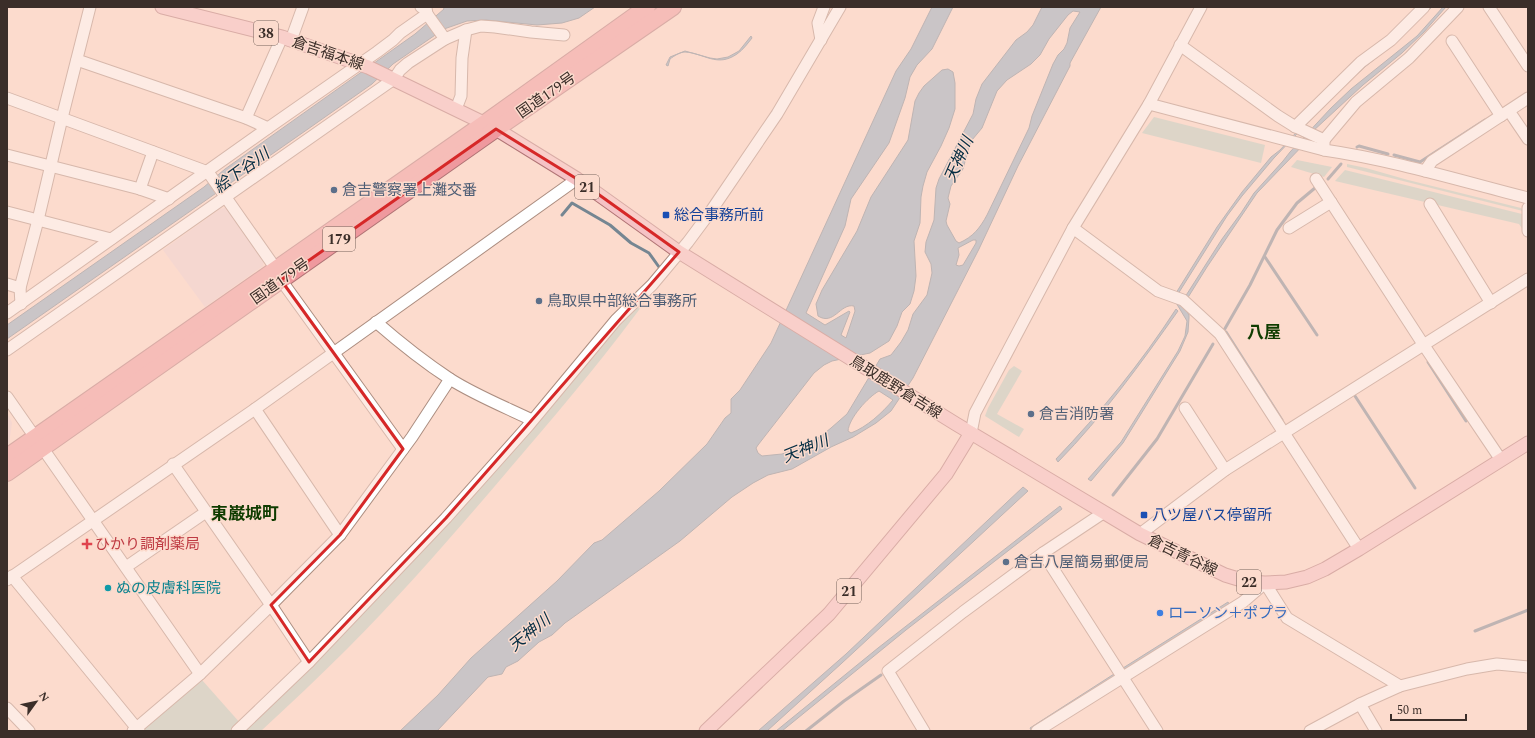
<svg xmlns="http://www.w3.org/2000/svg" width="1535" height="738" font-family="Spectral,'Noto Sans JP',serif">
<style>
.commercial{fill:#edd2d3}
.green{fill:#b9cec1}
.water{fill:#8eabbf;stroke:#758692;fill-rule:evenodd}
.lines{fill:none;stroke-linecap:round;stroke-linejoin:round}
.stream{stroke:#758692;stroke-width:3}
.minor-casing{stroke:#ac8e81;stroke-width:13}
.major-casing{stroke:#b07475;stroke-width:15}
.highway-casing{stroke:#b07475;stroke-width:18}
.minor{stroke:#fff;stroke-width:11}
.major{stroke:#f5c2c5;stroke-width:13}
.highway{stroke:#ef999e;stroke-width:16}
.marked{fill:none;stroke:#d62828;stroke-width:3;stroke-linejoin:round}
.service-dot{fill:#5c6f8a;stroke:#fcdbcd;stroke-width:1.5}
.transit-dot{fill:#1a4fb4;stroke:#fcdbcd;stroke-width:1.5}
.health-dot{fill:#e0444e;stroke:#fcdbcd;stroke-width:1.5}
.culture-dot{fill:#0f9aa8;stroke:#fcdbcd;stroke-width:1.5}
.shop-dot{fill:#3f7fe0;stroke:#fcdbcd;stroke-width:1.5}
.labels{text-anchor:middle;stroke-width:3;stroke-linejoin:round;paint-order:stroke}
.shield{fill:#fcdbcd;stroke:#75625a;stroke-width:1}
.shield-label{font-size:14px;font-weight:bold;fill:#3b2e29}
.street-label{font-size:15px;fill:#3b2e29;stroke:#fcdbcd}
.service-label{font-size:15px;fill:#4e5e75;stroke:#fcdbcd;text-anchor:start}
.transit-label{font-size:15px;fill:#164399;stroke:#fcdbcd;text-anchor:start}
.health-label{font-size:15px;fill:#be3a42;stroke:#fcdbcd;text-anchor:start}
.culture-label{font-size:15px;fill:#0d838f;stroke:#fcdbcd;text-anchor:start}
.shop-label{font-size:15px;fill:#366cbe;stroke:#fcdbcd;text-anchor:start}
.water-label{font-size:16px;font-style:italic;fill:#042d43;stroke:#fcdbcd}
.quarter-label{font-size:17px;font-weight:bold;fill:#0f3c00;stroke:#fcdbcd}
</style>
<rect width="100%" height="100%" fill="#fcdbcd"/>
<g class="commercial">
<path d="M224,208L229,209L264,260L263,266L205,307L163,250L220,209Z"/>
<path d="M7,412L12,423L9,443L7,445Z"/>
</g>
<g class="green">
<path d="M1154,117L1265,145L1261,163L1142,133Z"/>
<path d="M1297,160L1332,167L1324,177L1291,167Z"/>
<path d="M1347,164L1366,168L1408,180L1521,208L1523,211L1347,167Z"/>
<path d="M1345,170L1522,214L1523,230L1519,224L1335,181Z"/>
<path d="M650,295C610,350 567,402 523,453C466,520 409,587 347,649C319,677 290,704 261,731H241L333,642L616,321Z"/>
<path d="M1014,366L1022,371L997,414L1024,429L1019,437L985,416L988,408L1009,370Z"/>
<path d="M202,680L241,724L234,731H145V725Z"/>
</g>
<g class="water">
<path d="M443,7H595L579,18L562,23L537,25L486,20L467,21L444,29L393,64L372,84L308,129L7,339V325L204,187L225,169L415,34L444,9Z"/>
<path d="M932,7H953L932,49L917,65L910,77L905,98L889,143L851,199L845,226L806,313L825,325L849,311L850,312L841,335L846,338L855,311L854,306C840,303 834,326 818,316L816,304L822,290L857,231L871,197L908,140L915,101L919,93L924,86L942,70L948,69L953,72L955,83V109L949,128L941,146L927,172L923,186L921,197L920,223L914,241L916,276L914,291L910,304L902,312L897,326L889,341L870,353L832,361L824,365L814,373L758,445L756,448L758,453L762,456L782,454L804,446L820,437L831,428L847,414L880,359L891,355L901,342L908,330L913,314L927,295L932,273L931,264L925,252L926,242L934,220L936,188L939,179L973,114L976,99L982,84L1016,40L1027,32L1033,25L1042,7H1101L1070,63V66L1018,166L979,249L913,378L891,411L876,423L853,437L831,447L792,469L768,475L753,483L732,497L680,541L565,623L552,635L539,642L518,661L506,667L502,674L488,677L437,731H400L438,695L471,658L557,581L594,543L602,540L659,491L707,444L725,418L731,413V399L740,390L771,343L896,71L911,49ZM1073,11L1080,12L1070,28L1067,43L1064,49L1058,55L1053,64L1032,116L1029,128L987,215C980,228 973,237 959,243L956,241L947,225L946,221L950,204L948,198L951,186L963,169L969,147L972,140L982,128L997,91L1007,80L1031,64L1040,55L1049,39L1068,15ZM973,240H976V243L963,265L959,266L956,265L959,255L958,248ZM879,391L893,400C882,413 867,427 851,433L848,431C849,418 868,397 879,391Z"/>
<path d="M1429,7H1432L1400,39L1366,66L1337,92L1274,158L1242,196L1227,216L1178,294L1176,293L1217,227L1242,192L1271,157L1280,150L1316,111Z"/>
<path d="M1443,7H1446L1424,32L1402,53L1363,85L1312,132L1309,139L1257,193L1207,267L1187,299L1185,297L1222,239L1241,213L1254,193L1283,161L1290,152L1331,108L1351,89L1417,36Z"/>
<path d="M751,36L752,38C748,43 743,50 737,54C717,68 704,53 685,52C680,52 674,56 670,59L668,66L666,65L670,57L685,51L710,58L717,59L728,57L739,51Z"/>
<path d="M1180,300L1189,315V318L1188,332L1180,351L1123,443L1091,481L1088,479L1121,442L1178,351L1185,336L1187,321L1175,301Z"/>
<path d="M1176,309L1178,311C1141,363 1103,416 1058,462L1056,459C1100,413 1141,363 1176,309Z"/>
<path d="M1023,487L1028,491L842,663L767,731H758L846,654Z"/>
<path d="M1060,506L1062,509L906,630L782,731H776L878,648Z"/>
<path d="M1228,602L1229,604L1124,670L1123,668Z"/>
<path d="M1114,674L1115,676L1031,730L1030,728Z"/>
</g>
<g class="lines">
<g class="stream">
<path d="M1357,147L1359,146L1388,154"/>
<path d="M1394,155L1420,162L1485,120"/>
<path d="M1328,179L1341,164"/>
<path d="M562,215L572,203L610,225L631,243L649,253L659,267"/>
<path d="M1265,257L1317,335"/>
<path d="M1223,332L1250,285L1277,230L1297,203L1315,188"/>
<path d="M1226,332L1282,420"/>
<path d="M1428,362L1466,421"/>
<path d="M1355,396L1415,488"/>
<path d="M1113,495L1157,439L1213,344"/>
<path d="M1475,631L1528,610"/>
<path d="M806,731L844,701L881,675"/>
</g>
<defs>
<g id="minor">
<path d="M1489,7L1528,66"/>
<path d="M427,14L445,39"/>
<path d="M291,40L303,7"/>
<path d="M821,40L818,23L824,7"/>
<path d="M1452,41L1501,116"/>
<path d="M1180,45L1278,116L1294,126L1324,140V150C1393,160 1461,181 1528,198"/>
<path d="M77,60L246,118L268,128"/>
<path d="M7,98L208,172L276,269L281,280L403,449"/>
<path d="M1149,104L1324,150"/>
<path d="M456,109L461,96L462,58L466,30"/>
<path d="M1509,111L1528,139"/>
<path d="M246,118L282,37"/>
<path d="M1295,127L1361,62L1391,40L1424,7"/>
<path d="M1324,140L1356,102L1409,58L1458,7"/>
<path d="M7,155L140,189L169,199"/>
<path d="M1425,171L1432,161L1528,98"/>
<path d="M1316,179L1423,344L1501,460"/>
<path d="M140,189L153,152"/>
<path d="M1430,204L1491,303"/>
<path d="M1528,208V231"/>
<path d="M7,212L111,239"/>
<path d="M1073,228L1158,291L1183,300L1220,334L1359,549"/>
<path d="M1289,228L1331,202"/>
<path d="M7,284L20,288"/>
<path d="M21,304L20,288L38,220L62,118L90,7"/>
<path d="M7,313L268,128L377,52L393,40L400,33L427,14L426,8L421,7"/>
<path d="M376,322C399,342 424,362 450,379C475,395 505,407 532,420"/>
<path d="M7,350L394,79L400,70L408,63L445,39L466,30L481,26L495,27L531,32L564,35"/>
<path d="M7,397L200,674"/>
<path d="M1185,408L1225,470"/>
<path d="M255,409L340,535"/>
<path d="M971,433L975,413L1073,228L1149,104L1201,7"/>
<path d="M173,464L271,605L309,662"/>
<path d="M1103,513L1043,553L1157,731"/>
<path d="M1140,534L1225,470L1528,279"/>
<path d="M126,567L206,512"/>
<path d="M12,576L139,731"/>
<path d="M7,580L255,409L577,179"/>
<path d="M1360,704L1376,731"/>
<path d="M7,708L29,731"/>
<path d="M133,731L200,674L271,605L340,535L412,437L450,379"/>
<path d="M237,731L309,662L446,518L528,426L616,320L652,285L688,242L711,211L777,114L840,7"/>
<path d="M924,731L888,671L963,612L1043,553"/>
<path d="M1037,731L1243,602L1265,583L1287,618L1400,686"/>
<path d="M1310,731L1360,704L1400,686L1467,669L1497,664L1528,667"/>
</g>
<g id="major">
<path d="M162,7L282,37L368,67L496,129L577,179L679,252L956,424L1140,534L1225,575L1248,582L1265,583L1286,582L1307,577L1325,569L1359,549L1528,443"/>
<path d="M706,731L829,614L946,474L971,433"/>
</g>
<g id="highway">
<path d="M7,457L485,123L647,7"/>
<path d="M7,473L496,129L673,7"/>
</g>
</defs>
<use href="#minor" class="minor-casing"/>
<use href="#major" class="major-casing"/>
<use href="#highway" class="highway-casing"/>
<use href="#minor" class="minor"/>
<use href="#major" class="major"/>
<use href="#highway" class="highway"/>
</g>
<path d="M0 0H1535V738H0ZM496,129L577,179L679,252L446,518L309,662L271,605L340,535L403,449L281,280Z" fill="#fcdbcd" fill-opacity=".55" fill-rule="evenodd"/>
<path class="marked" d="M496,129L577,179L679,252L446,518L309,662L271,605L340,535L403,449L281,280Z"/>
<g class="service-dot">
<circle cx="334" cy="190" r="4"/>
<circle cx="539" cy="301" r="4"/>
<circle cx="1031" cy="414" r="4"/>
<circle cx="1006" cy="562" r="4"/>
</g>
<g class="transit-dot">
<rect x="662" y="211" width="8" height="8" rx="2"/>
<rect x="1140" y="511" width="8" height="8" rx="2"/>
</g>
<path class="health-dot" d="M85 538h4v4h4v4h-4v4h-4v-4h-4v-4h4z"/>
<circle class="culture-dot" cx="108" cy="588" r="4"/>
<circle class="shop-dot" cx="1160" cy="613" r="4"/>
<g class="labels">
<g class="shield">
<rect x="254" y="21" width="24" height="24" rx="3"/>
<rect x="575" y="175" width="24" height="24" rx="3"/>
<rect x="323" y="227" width="32" height="24" rx="3"/>
<rect x="1237" y="570" width="24" height="24" rx="3"/>
<rect x="837" y="579" width="24" height="24" rx="3"/>
</g>
<g class="shield-label">
<text x="266" y="38">38</text>
<text x="587" y="192">21</text>
<text x="339" y="244">179</text>
<text x="1249" y="587">22</text>
<text x="849" y="596">21</text>
</g>
<g class="street-label">
<text transform="translate(328 53) rotate(19)" y="5">倉吉福本線</text>
<text transform="translate(546 95) rotate(-35)" y="5">国道179号</text>
<text transform="translate(280 281) rotate(-35)" y="5">国道179号</text>
<text transform="translate(896 387) rotate(32)" y="5">鳥取鹿野倉吉線</text>
<text transform="translate(1183 555) rotate(26)" y="5">倉吉青谷線</text>
</g>
<g class="service-label">
<text x="342" y="195">倉吉警察署上灘交番</text>
<text x="547" y="306">鳥取県中部総合事務所</text>
<text x="1039" y="419">倉吉消防署</text>
<text x="1014" y="567">倉吉八屋簡易郵便局</text>
</g>
<g class="transit-label">
<text x="674" y="220">総合事務所前</text>
<text x="1152" y="520">八ツ屋バス停留所</text>
</g>
<g class="health-label">
<text x="95" y="549">ひかり調剤薬局</text>
</g>
<g class="culture-label">
<text x="116" y="593">ぬの皮膚科医院</text>
</g>
<g class="shop-label">
<text x="1168" y="618">ローソン＋ポプラ</text>
</g>
<g class="water-label">
<text transform="translate(958 159) rotate(-66)" y="6">天神川</text>
<text transform="translate(241 170) rotate(-36)" y="6">絵下谷川</text>
<text transform="translate(805 448) rotate(-22)" y="6">天神川</text>
<text transform="translate(529 632) rotate(-39)" y="6">天神川</text>
</g>
<g class="quarter-label">
<text x="1264" y="338">八屋</text>
<text x="245" y="519">東巌城町</text>
</g>
</g>
<rect width="1535" height="738" fill="none" stroke="#3b2e29" stroke-width="16"/>
<g transform="translate(36 702) rotate(57)" stroke="#fcdbcd" stroke-width="3" paint-order="stroke">
<path d="M0-3L7 15L0 10L-7 15Z" fill="#3b2e29"/>
<text y="-6" font-size="11" font-weight="bold" text-anchor="middle" fill="#3b2e29">N</text>
</g>
<path d="M1391 714v6h75v-6" fill="none" stroke="#3b2e29" stroke-width="2"/>
<text x="1397" y="714" font-size="12" fill="#3b2e29" stroke="#fcdbcd" stroke-width="3" paint-order="stroke">50 m</text>
</svg>
